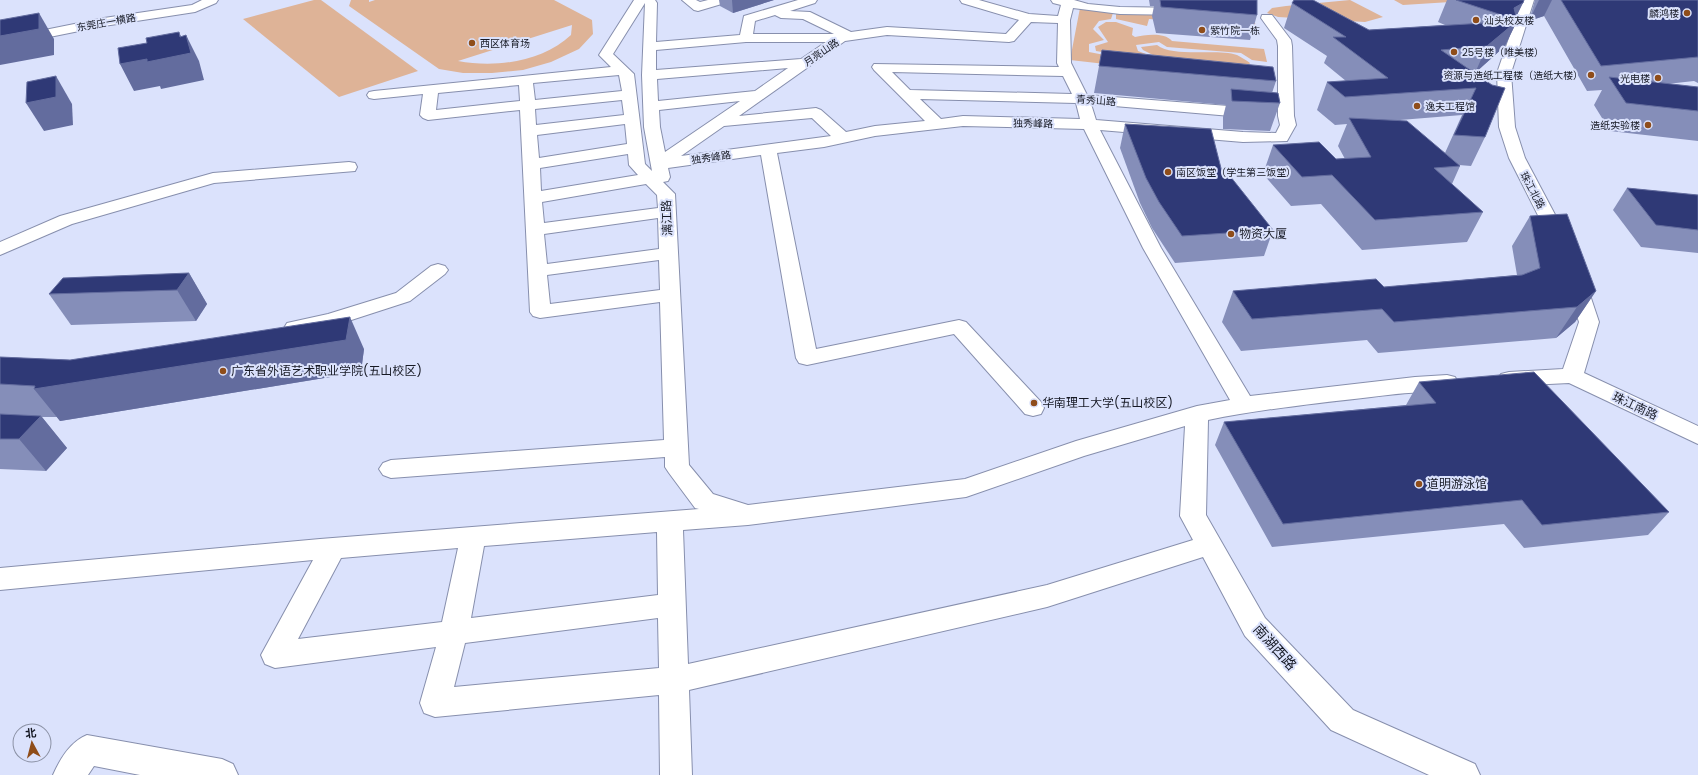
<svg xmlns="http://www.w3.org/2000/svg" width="1698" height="775" font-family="Poppins,'Noto Sans SC',sans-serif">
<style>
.green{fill:#deb397;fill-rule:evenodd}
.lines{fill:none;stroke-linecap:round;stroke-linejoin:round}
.minor-casing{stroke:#878fad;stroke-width:2}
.minor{fill:#fff;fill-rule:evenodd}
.wall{fill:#858eb9;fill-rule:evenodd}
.shaded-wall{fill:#636c9e}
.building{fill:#2f3976;stroke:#636c9e}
.poi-dot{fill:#8f4d1a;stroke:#dbe2fc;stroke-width:1.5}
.labels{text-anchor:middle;stroke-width:4;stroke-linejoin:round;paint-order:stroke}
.far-poi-label{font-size:10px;fill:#161924;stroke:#dbe2fc;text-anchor:start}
.far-street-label{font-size:10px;fill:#161924;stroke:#dbe2fc}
.street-label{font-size:12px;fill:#161924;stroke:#dbe2fc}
.poi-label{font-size:12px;fill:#161924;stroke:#dbe2fc;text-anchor:start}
.near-street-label{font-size:14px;fill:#161924;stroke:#dbe2fc}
</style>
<rect width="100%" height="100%" fill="#dbe2fc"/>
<g class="green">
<path d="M314,0H321L418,71L339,97L243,19Z"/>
<path d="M351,0H369V2L375,0H554L592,20L593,34L579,49L551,62L523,70L492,73H463L439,69L349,6ZM572,25L571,35C542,62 496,68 458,61Z"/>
<path d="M1350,0L1383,17L1365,22L1278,17L1267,13L1272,8L1286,6Z"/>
<path d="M1394,0H1482L1403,5Z"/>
<path d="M1080,8L1252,21L1258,26L1149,19L1147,26L1116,19V13H1113L1111,19L1099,21L1093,29L1104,40L1089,44V52L1120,58L1158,70L1070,60Z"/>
<path d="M1106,22H1116L1133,28L1132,35L1135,37C1145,35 1164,32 1172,41L1264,49L1267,62L1252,60L1241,53L1167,47L1159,42L1136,45L1138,51L1146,54L1144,56L1121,55L1096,51L1095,46L1108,42L1098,27Z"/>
<path d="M1157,45C1174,58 1217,48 1237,55C1241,57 1246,60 1250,63L1246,69L1182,66L1155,56L1143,50L1141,47Z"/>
</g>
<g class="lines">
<defs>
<g id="minor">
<path d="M202,0H218L216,3L195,12L104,26L0,47V39L104,18L192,5Z"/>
<path d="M634,0H655L657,3L656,42L740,35L744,16L798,0H817L815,3L790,11L810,12L851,32L887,27L1006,34L1019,20L962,3L960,0H979L1029,14L1058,16L1061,5L1053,3L1051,0H1074L1088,4L1120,7L1184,8L1190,12L1188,15L1120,14L1073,8L1070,20L1071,63L1087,95L1254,108L1259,110L1262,113L1259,116L1254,118L1091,104L1096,120L1243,132L1276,133L1280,125L1278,116V46L1277,40L1261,18L1262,15H1272L1291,40L1292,46L1294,116L1296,125L1287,141L1243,142L1100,130L1161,248L1250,396L1415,377L1447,375L1455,377L1458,382L1455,387C1434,393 1409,392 1388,395C1328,402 1267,408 1208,420L1206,515L1265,618L1353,710L1475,764L1480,775H1429L1331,730L1245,636L1203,557L1047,607L689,690L692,775H660L659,695L435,717L424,713L420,703L436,647L275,668L265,664L261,655L313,560L0,590V568L320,539L699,509L695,508L669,473L665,467V457L391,478L383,475L379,469L383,463L391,460L664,440L660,302L540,318L533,316L530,312L520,110L428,120L423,118L420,115L423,94L374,99L369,98L367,95L369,92L374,91L611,67L599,55ZM645,3L642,75L644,127L652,171L645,164L634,74L613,54ZM775,15L781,18L803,19L834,34H753L755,21ZM1031,22L1058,23L1057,63L1059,67L874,64L872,67L874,70L925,121L875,126L846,132L821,110L816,108L739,116L845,41L887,35L1009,42L1014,41ZM746,42H826L801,59L656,70V50ZM788,68L755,91L658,101L657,79ZM892,72L1063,76L1072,94L910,90ZM619,75L622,91L535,100L533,83ZM519,85L520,101L436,110L438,93ZM920,99L1076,103L1080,119L963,116L941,119ZM622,100L624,115L536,125L535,109ZM740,101L665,152L660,127L659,110ZM812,118L831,136L681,156L724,126ZM625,124L627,144L539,158L537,135ZM963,126L1084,129L1143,248L1230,400L1197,406L1076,441L965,479L748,505L713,494L689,465L675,194L663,182L668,181L670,177L668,168L761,155L796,358L799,363L807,365L954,334L1025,414L1033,416L1041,414L1044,408L1041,402L966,322L959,320L816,349L777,153L824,147L875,136ZM628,154L629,165L638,175L541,191L540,168ZM646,184L657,195L658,208L544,223L542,202ZM658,218L659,249L547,264L544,234ZM659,260L660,290L550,304L547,275ZM1185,426L1180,516L1193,540L1047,585L688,664L683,530L748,525L966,497L1084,456ZM657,532L658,595L471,618L484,546ZM458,548L442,622L298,639L341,558ZM658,618L659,668L454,687L465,643Z"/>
<path d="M682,0H696L700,2L708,0H727L725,3L698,11L694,10Z"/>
<path d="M1522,0H1534L1511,73L1515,127L1525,158L1569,241L1566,245L1560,247L1554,245L1551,241L1509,158L1499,127L1497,73Z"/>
<path d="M349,162L355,163L357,167L355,171L214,183L72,224L0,255V242L60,216L213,173Z"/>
<path d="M438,264L445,266L448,270L445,274L410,301L339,324L294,335L287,333L284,328L287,323L328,314L396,293L431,266Z"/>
<path d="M1575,274L1582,276L1585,280L1599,322L1584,373L1698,426V444L1569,383L1509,386L1501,384L1498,379L1501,374L1509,372L1563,369L1579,322L1565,280L1568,276Z"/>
<path d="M87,735L222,759L233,764L238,775H140L94,766L88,775H53C60,759 70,742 87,735Z"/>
</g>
</defs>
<use href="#minor" class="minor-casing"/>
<use href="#minor" class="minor"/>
</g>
<g class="wall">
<path d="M719,0H774L733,13L720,6Z"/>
<path d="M1149,0H1257V15L1250,40L1156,33L1152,16L1154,6H1150Z"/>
<path d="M1447,0H1524L1516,17V21H1517L1505,46L1475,73H1474L1485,137L1471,166L1459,165L1460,166L1452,184L1483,212L1467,242L1362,250L1321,204L1291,206L1263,174L1273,145L1336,159H1345L1338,146L1347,124L1335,125L1317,110L1327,82L1346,81L1324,63L1327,56L1284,28L1292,3L1369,30L1445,25L1438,22ZM1462,115L1445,153L1400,120Z"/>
<path d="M1535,0H1698V83L1694,81L1667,84L1698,87V141L1610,131L1594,105L1602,90L1587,91L1544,16L1529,21Z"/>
<path d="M1102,50L1276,81L1272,93L1280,103L1270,131L1223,129V117L1226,105L1094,93Z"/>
<path d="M1125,124L1223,176L1273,230L1264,256L1175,263L1152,228L1140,203L1120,148Z"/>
<path d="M1627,188L1698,195V253L1641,247L1613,210Z"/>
<path d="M1530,216L1596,291L1575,322L1556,338L1378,353L1367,340L1241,351L1222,322L1233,291L1384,287L1517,275L1512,246Z"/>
<path d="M189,273L207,304L196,321L71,325L49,294Z"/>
<path d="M364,349L361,372L60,421L57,417H42L67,448L46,471L0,469V357L70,360Z"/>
<path d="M1419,382L1669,512L1648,535L1524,548L1504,524L1272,547L1215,445L1224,422L1406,405Z"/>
</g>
<g class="shaded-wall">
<path d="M732,0H774L733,13Z"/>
<path d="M1539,0H1552L1544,16L1529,21Z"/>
<path d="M1523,3L1515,19L1514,8Z"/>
<path d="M39,13L54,39V55L0,65V36Z"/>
<path d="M1517,21L1505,46L1475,73L1487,46Z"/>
<path d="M179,32L189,54L186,35L199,61L204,80L161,89L160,86L134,91L120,64L180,37Z"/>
<path d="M56,76L72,104L73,125L44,131L26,103Z"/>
<path d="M189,273L207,304L196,321L177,290Z"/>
<path d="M1596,291L1575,322L1556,338L1577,307Z"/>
<path d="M350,317L364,349L361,372L60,421L34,389Z"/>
<path d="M41,416L67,448L46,471L19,439Z"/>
</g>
<g class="building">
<path d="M1160,0H1257V15L1161,7Z"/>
<path d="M1294,0H1313L1369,30L1517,21L1487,46L1441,50L1492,85L1505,88L1485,137L1454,135L1476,88L1345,97L1327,82L1388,78L1333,37H1346L1292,3Z"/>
<path d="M1456,0H1524L1523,3L1514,8L1517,20Z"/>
<path d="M1561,0H1698V57L1601,66Z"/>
<path d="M39,13V29L0,36V20Z"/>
<path d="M179,32L180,37L186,35L191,53L147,62V59L120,64L118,48L147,43L146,38Z"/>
<path d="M1102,50L1273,67L1276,81L1099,66Z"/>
<path d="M56,76V97L26,103L27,82Z"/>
<path d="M1609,77L1698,87V111L1626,103Z"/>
<path d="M1231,89L1278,93L1280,103L1232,101Z"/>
<path d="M1349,118L1407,121L1460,166L1434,168L1483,212L1375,220L1332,175L1302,177L1273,145L1319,142L1336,159L1371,157Z"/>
<path d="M1125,124L1211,129L1223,176H1230L1273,230L1182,236L1159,202L1146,178Z"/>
<path d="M1627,188L1698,195V230L1656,225Z"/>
<path d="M1567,214L1596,291L1577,307L1394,322L1382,309L1252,319L1233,291L1376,279L1384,287L1522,275L1540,268L1530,216Z"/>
<path d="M189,273L177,290L49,294L63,278Z"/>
<path d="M350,317L346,340L34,389L35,386L0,384V357L70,360Z"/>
<path d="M1534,372L1669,512L1542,525L1522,500L1283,524L1224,422L1436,403L1419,382Z"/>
<path d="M0,414L41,416L19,439H0Z"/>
</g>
<g class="poi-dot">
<circle cx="1687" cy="13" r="4"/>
<circle cx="1476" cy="20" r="4"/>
<circle cx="1202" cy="30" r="4"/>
<circle cx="472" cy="43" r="4"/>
<circle cx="1454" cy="52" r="4"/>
<circle cx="1591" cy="75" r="4"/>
<circle cx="1658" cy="78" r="4"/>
<circle cx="1417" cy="106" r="4"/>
<circle cx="1648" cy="125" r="4"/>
<circle cx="1168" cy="172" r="4"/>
<circle cx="1231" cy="234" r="4"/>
<circle cx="223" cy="371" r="4"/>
<circle cx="1034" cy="403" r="4"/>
<circle cx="1419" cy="484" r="4"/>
</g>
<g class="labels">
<g class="far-poi-label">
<text x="1679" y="17" text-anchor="end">麟鸿楼</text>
<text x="1484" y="24">汕头校友楼</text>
<text x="1210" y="34">紫竹院一栋</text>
<text x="480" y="47">西区体育场</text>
<text x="1462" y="56">25号楼（唯美楼）</text>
<text x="1583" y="79" text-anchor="end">资源与造纸工程楼（造纸大楼）</text>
<text x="1650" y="82" text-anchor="end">光电楼</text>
<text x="1425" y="110">逸夫工程馆</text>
<text x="1640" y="129" text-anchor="end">造纸实验楼</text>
<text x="1176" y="176">南区饭堂（学生第三饭堂）</text>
</g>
<g class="far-street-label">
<text transform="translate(106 22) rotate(-10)" y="4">东莞庄一横路</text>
<text transform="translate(821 52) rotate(-34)" y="4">月亮山路</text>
<text transform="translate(1096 100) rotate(4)" y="4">青秀山路</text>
<text transform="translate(1033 123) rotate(1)" y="4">独秀峰路</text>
<text transform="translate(711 157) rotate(-8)" y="4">独秀峰路</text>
<text transform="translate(1533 190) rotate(62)" y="4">珠江北路</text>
</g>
<g class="street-label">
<text transform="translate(667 218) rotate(-92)" y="4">漓江路</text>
<text transform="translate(1635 406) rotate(25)" y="4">珠江南路</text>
</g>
<g class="poi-label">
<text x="1239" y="238">物资大厦</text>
<text x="231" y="375">广东省外语艺术职业学院(五山校区)</text>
<text x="1042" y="407">华南理工大学(五山校区)</text>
<text x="1427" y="488">道明游泳馆</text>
</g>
<g class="near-street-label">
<text transform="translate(1275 647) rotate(48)" y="5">南湖西路</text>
</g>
</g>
<g transform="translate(32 743) rotate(353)"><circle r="19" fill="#dbe2fc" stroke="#8c92a6"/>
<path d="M0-3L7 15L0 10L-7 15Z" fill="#8f4d1a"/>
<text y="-6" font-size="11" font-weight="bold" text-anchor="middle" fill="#161924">北</text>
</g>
</svg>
